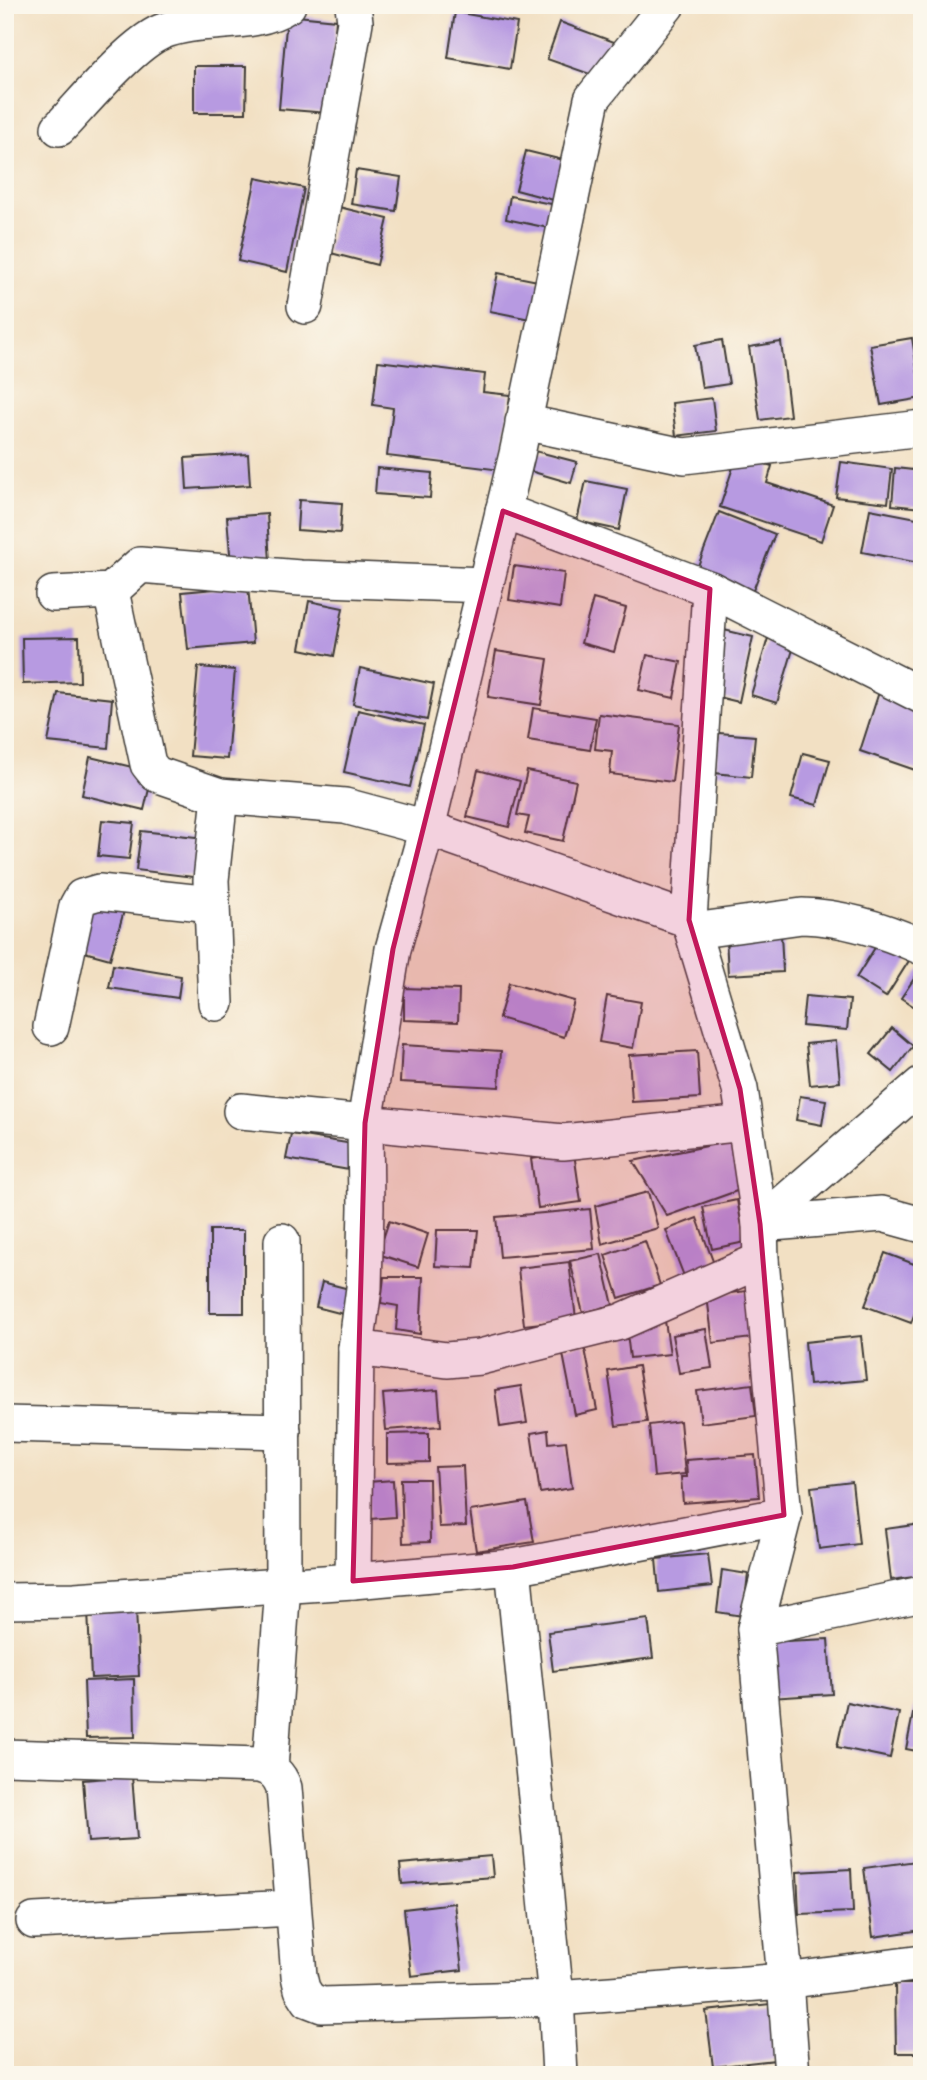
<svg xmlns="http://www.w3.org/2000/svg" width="927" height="2080" font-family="Delius,sans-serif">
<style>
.building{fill:#b79ae1}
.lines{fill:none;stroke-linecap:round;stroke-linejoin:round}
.street-casing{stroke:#3c3935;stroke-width:38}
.street{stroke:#fff;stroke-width:35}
.marked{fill:#c2185b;fill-opacity:0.2;stroke:#c2185b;stroke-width:5;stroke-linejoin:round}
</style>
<rect width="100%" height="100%" fill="#fbf7ec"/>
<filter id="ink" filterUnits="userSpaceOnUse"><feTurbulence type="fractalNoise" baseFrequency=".0143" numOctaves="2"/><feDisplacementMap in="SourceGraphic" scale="14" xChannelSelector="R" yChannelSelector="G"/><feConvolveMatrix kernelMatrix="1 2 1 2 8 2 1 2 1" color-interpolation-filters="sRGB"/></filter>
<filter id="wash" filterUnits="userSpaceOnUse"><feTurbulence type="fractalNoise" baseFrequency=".00686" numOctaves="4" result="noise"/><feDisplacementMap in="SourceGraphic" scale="28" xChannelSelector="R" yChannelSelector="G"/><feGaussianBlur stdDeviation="1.57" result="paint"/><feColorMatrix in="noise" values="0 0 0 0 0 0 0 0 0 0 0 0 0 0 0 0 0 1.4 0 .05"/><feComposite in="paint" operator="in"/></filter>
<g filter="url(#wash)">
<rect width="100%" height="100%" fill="#f2e0c3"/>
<g id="blocks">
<g class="building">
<path d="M455,12L517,23L510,69L448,58Z"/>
<path d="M287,15L336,20L328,113L279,109Z"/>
<path d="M560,22L617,43L604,79L547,59Z"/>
<path d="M194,66H247L246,113H194Z"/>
<path d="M526,151L571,162L561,202L516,190Z"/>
<path d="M356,170L401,177L396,211L351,204Z"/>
<path d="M256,178L304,188L287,272L238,261Z"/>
<path d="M510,196L562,206L558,230L506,219Z"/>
<path d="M339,207L388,219L377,265L327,252Z"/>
<path d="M498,273L543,282L535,320L490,311Z"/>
<path d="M912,338L922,398L881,405L870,345Z"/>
<path d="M722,340L729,384L702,388L695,345Z"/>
<path d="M781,342L790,416L760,420L749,347Z"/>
<path d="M378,361L485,374L483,392L510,395L501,470L387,456L393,408L373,405Z"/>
<path d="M712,398L716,431L676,436L672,403Z"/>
<path d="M535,451L577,462L571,483L530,471Z"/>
<path d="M248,454L250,485L187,489L185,458Z"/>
<path d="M737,455L772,466L767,483L833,505L821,541L720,507Z"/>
<path d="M841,462L892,469L888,503L836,497Z"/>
<path d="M377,468L432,473L430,498L375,494Z"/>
<path d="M895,468L922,471V508L892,505Z"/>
<path d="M586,481L627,489L619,530L577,521Z"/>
<path d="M299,500L342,503L340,533L297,530Z"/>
<path d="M870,509L922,519V550L919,563L862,552Z"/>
<path d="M719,512L775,534L752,593L696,571Z"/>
<path d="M267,514L270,562L231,565L227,517Z"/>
<path d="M514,566L564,573L560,608L509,600Z"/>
<path d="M248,586L253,643L188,649L182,592Z"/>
<path d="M593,599L626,608L614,652L581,643Z"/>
<path d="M309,601L343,608L334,656L300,649Z"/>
<path d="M724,630L753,637L739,702L709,695Z"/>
<path d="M79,637L80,682L23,684L22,638Z"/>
<path d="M768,638L794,646L777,703L751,695Z"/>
<path d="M496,651L548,659L541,705L488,697Z"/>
<path d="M647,655L681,662L674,698L639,690Z"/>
<path d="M198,667L235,670L227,759L190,756Z"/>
<path d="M360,668L434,684L427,720L353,704Z"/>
<path d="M879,692L922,707L921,772L860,751Z"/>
<path d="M58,693L112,699L108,748L48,742Z"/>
<path d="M533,708L596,718L590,750L528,740Z"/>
<path d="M358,710L424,725L410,787L344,772Z"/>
<path d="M599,714L679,724L672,782L610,774L612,751L595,749Z"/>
<path d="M719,733L755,736L751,777L715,773Z"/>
<path d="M803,753L830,760L817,805L791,798Z"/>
<path d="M90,757L153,772L144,810L82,795Z"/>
<path d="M478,770L520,781L509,827L467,817Z"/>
<path d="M527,771L576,781L563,841L525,833L529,817L517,815Z"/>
<path d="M102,820L134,823L129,859L98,856Z"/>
<path d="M141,831L205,838L201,878L136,870Z"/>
<path d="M91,901L124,911L110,959L77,950Z"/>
<path d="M781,934L783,972L728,975L726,936Z"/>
<path d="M881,938L912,956L886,997L856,978Z"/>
<path d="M113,965L181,976L178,998L109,988Z"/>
<path d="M922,967V1012L901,998Z"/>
<path d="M509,983L574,1001L564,1037L499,1018Z"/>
<path d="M404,988L459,990L458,1022L404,1020Z"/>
<path d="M607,996L641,1002L633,1048L599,1042Z"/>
<path d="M805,996L850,1000L847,1030L802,1026Z"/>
<path d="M892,1028L913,1046L893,1072L871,1054Z"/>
<path d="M836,1041L840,1082L810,1085L806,1044Z"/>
<path d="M402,1045L501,1051L499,1087L400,1082Z"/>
<path d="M697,1051L700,1098L632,1102L629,1055Z"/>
<path d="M800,1096L826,1100L822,1125L796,1120Z"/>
<path d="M291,1134L353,1144L349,1170L286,1159Z"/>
<path d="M732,1141L745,1188L667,1216L633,1161Z"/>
<path d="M574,1153L581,1202L538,1208L531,1159Z"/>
<path d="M648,1192L658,1228L602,1244L595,1206Z"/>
<path d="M737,1200L745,1242L712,1249L703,1207Z"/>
<path d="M590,1209L594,1249L500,1257L496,1217Z"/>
<path d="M697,1218L714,1264L684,1276L666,1230Z"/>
<path d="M389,1221L428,1234L418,1267L378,1254Z"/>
<rect x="210" y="1230" width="34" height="83"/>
<path d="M437,1230H478L474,1268L435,1266Z"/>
<path d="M645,1241L660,1285L619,1298L605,1255Z"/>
<path d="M885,1253L922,1267V1294L911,1323L865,1306Z"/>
<path d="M601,1254L613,1305L583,1313L570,1261Z"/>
<path d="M569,1262L576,1319L524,1325L518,1268Z"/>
<path d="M384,1277H423L420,1334L396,1330L398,1306L381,1303Z"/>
<path d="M322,1282L353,1290L347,1315L316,1307Z"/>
<path d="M746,1291L752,1338L713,1343L707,1296Z"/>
<path d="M665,1321L670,1354L630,1358L626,1325Z"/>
<path d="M706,1329L712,1368L679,1373L672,1335Z"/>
<path d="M861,1336L866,1380L809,1385L805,1342Z"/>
<path d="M584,1344L597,1410L575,1415L562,1349Z"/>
<path d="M638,1366L647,1422L616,1426L608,1371Z"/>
<path d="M752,1384L756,1416L701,1423L697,1391Z"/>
<path d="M521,1386L527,1423L500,1427L495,1390Z"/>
<path d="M438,1390L441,1426L386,1430L383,1394Z"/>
<path d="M680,1421L685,1474L654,1477L649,1425Z"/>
<path d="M548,1430L549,1443L566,1441L572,1488L540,1493L531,1433Z"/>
<path d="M429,1433V1462L387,1463V1434Z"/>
<path d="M755,1455L759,1497L683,1503L681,1477H687L686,1460Z"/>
<path d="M463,1466L466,1526L439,1527L435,1467Z"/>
<path d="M401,1479H429L430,1542L403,1543Z"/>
<path d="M393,1480L395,1517L370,1519L368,1482Z"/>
<path d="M852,1482L859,1544L819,1549L811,1487Z"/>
<path d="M527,1502L534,1542L476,1551L470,1511Z"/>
<path d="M922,1524V1576L891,1580L885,1529Z"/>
<path d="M708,1554L712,1586L659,1592L656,1559Z"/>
<path d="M722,1570L748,1574L743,1616L717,1612Z"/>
<path d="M136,1608L139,1676L91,1678L88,1610Z"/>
<path d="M648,1619L653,1658L553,1671L548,1632Z"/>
<path d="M828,1639L832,1694L770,1698L766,1642Z"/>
<path d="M134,1679L135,1737L86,1738L84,1681Z"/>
<path d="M916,1699L922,1701V1752L906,1749Z"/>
<path d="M847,1702L899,1713L890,1758L837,1747Z"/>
<path d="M132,1776L137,1839L88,1842L83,1780Z"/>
<path d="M491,1856L493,1877L402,1884L400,1864Z"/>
<path d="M916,1861L922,1904V1930L873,1937L864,1868Z"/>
<path d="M851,1869L853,1912L799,1914L797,1872Z"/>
<path d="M454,1903L462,1970L411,1976L404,1909Z"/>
<path d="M895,1984H922V2053H896Z"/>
<path d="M770,2004L775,2060L713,2067L706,2011Z"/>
<path d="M756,2069V2075H705V2073Z"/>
</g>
</g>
</g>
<g filter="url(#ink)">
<use href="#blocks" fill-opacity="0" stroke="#3c3935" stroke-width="2"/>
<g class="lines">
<defs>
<g id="street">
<path d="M667,5L592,99L517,454L427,828L689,920L740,1089L760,1224L882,1214L922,1225"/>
<path d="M59,128C84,102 131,45 161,32C201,15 251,29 288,5"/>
<path d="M305,306L355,22L353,5"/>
<path d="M523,422L684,456L922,428"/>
<path d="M503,511L710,589L689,920"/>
<path d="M710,589L922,696"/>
<path d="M111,591L148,764L156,774L220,796L345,806L427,828L393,949L365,1123L366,1207L364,1288L356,1348L353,1581"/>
<path d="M53,594L111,591L140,565L300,578L485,585"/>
<path d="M693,931L802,916C844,917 884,930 922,947"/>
<path d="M216,1003L211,880L220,796"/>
<path d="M51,1027L77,906L82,897L99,892L212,904"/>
<path d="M922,1084L760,1224L761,1260L784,1515L755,1629L785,1981L922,1963"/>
<path d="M241,1111L563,1142L745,1123"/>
<path d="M356,1348L447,1360L480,1357L620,1322L761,1260"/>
<path d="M5,1424L283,1431"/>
<path d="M513,1567L556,1998L560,2075"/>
<path d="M5,1601L75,1600L353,1581L513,1567L784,1515"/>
<path d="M755,1629L922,1594"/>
<path d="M5,1757L259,1765C273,1769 279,1774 284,1788L299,1976L302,1989L309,2000L322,2005L556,1998L785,1981L792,2075"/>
<path d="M270,1768L283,1585L282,1241"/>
<path d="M34,1921L293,1908"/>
</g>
</defs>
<use href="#street" class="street-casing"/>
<use href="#street" class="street"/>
</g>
</g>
<path class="marked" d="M503,511L710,589L689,920L740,1089L760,1224L784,1515L513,1567L353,1581L365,1123L393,949Z"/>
<rect width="927" height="2080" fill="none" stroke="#fbf7ec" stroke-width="28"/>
</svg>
